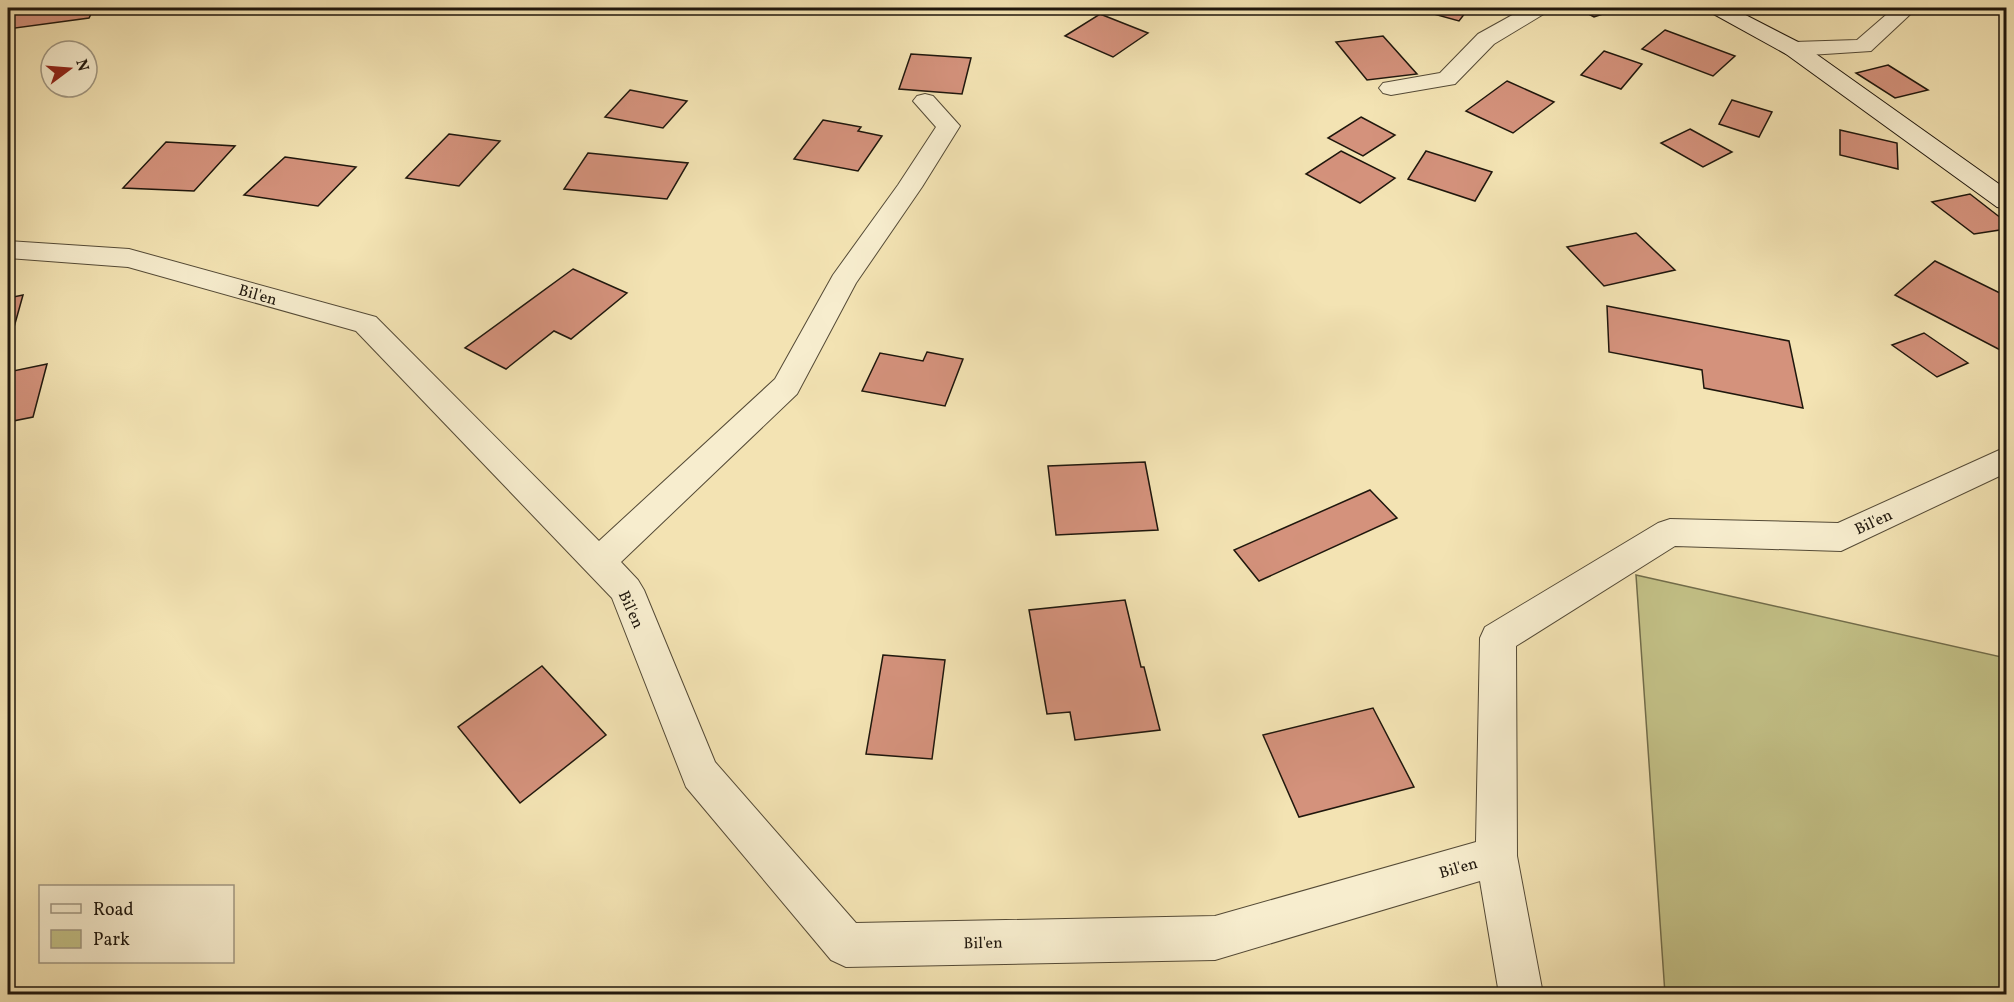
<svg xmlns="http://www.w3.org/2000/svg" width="2014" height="1002" font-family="Vollkorn,serif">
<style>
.green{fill:#c3c187;stroke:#716c4a;stroke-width:1.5}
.building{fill:#d4927c;stroke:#1f170d;stroke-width:1.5}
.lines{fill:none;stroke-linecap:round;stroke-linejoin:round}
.street-casing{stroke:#544a36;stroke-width:2}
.secondary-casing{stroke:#1f170d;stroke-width:2}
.street{fill:#f7edce;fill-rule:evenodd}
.secondary{fill:#f7edce;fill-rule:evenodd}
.labels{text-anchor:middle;stroke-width:4.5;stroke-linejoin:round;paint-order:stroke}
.street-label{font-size:16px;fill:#1f170d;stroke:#f7edce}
</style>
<rect width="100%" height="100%" fill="#f3e3b3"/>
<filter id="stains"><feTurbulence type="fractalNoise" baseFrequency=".00333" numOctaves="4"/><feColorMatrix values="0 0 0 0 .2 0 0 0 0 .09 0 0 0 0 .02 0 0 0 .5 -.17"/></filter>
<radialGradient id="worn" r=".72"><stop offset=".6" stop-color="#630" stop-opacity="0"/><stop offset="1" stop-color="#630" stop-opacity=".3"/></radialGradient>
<path class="green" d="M1636,575L2006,658V994H1665Z"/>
<g class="building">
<path d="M15,8H94L89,18L8,29V21Z"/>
<path d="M1412,8H1469L1459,21Z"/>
<path d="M1577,8H1621L1594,17Z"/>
<path d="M1788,8H1821L1800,14Z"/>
<path d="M1100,14L1148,33L1113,57L1065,36Z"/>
<path d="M1665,30L1735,56L1713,76L1642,49Z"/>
<path d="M1383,36L1417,74L1367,80L1336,42Z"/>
<path d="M1604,51L1642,64L1621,89L1581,75Z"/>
<path d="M911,54L971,58L962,94L899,89Z"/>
<path d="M1888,65L1928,90L1895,98L1856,73Z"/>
<path d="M1507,81L1554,102L1513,133L1466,111Z"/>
<path d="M630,90L687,101L663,128L605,117Z"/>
<path d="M1732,100L1772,112L1759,137L1719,124Z"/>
<path d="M1361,117L1395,135L1363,156L1328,138Z"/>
<path d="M823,120L861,127L858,131L882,136L858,171L794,159Z"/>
<path d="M1690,129L1732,152L1703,167L1661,143Z"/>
<path d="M1840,130L1897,143L1898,169L1840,155Z"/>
<path d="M449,134L500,141L459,186L406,178Z"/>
<path d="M166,142L235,146L194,191L123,188Z"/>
<path d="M1341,151L1395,178L1360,203L1306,174Z"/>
<path d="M1426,151L1492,172L1475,201L1408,179Z"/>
<path d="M588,153L688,163L667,199L564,189Z"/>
<path d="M285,157L356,167L318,206L244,195Z"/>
<path d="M1970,194L2006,222V229L1974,234L1932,202Z"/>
<path d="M1636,233L1675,270L1604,286L1567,247Z"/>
<path d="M1935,261L2006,296V353L1895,295Z"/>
<path d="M573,269L627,293L571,339L554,331L506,369L465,348Z"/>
<path d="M23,295L11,338L8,339V298Z"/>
<path d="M1607,306L1789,341L1803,408L1704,388L1702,370L1609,352Z"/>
<path d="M1924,333L1968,363L1937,377L1892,345Z"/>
<path d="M927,352L963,359L945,406L862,391L880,353L923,361Z"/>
<path d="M47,364L33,417L8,422V372Z"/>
<path d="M1145,462L1158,530L1056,535L1048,466Z"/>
<path d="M1370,490L1397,518L1259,581L1234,550Z"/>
<path d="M1125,600L1141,667H1144L1160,730L1075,740L1070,712L1047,714L1029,610Z"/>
<path d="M883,655L945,660L932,759L866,754Z"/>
<path d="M542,666L606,735L520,803L458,727Z"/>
<path d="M1373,708L1414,787L1299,817L1263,735Z"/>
</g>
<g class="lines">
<defs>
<g id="street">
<path d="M1525,8H1551L1547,12L1494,44L1455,84L1391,95L1383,93L1379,88L1383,83L1440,73L1478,34Z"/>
<path d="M1894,8H1917L1871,51L1794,56L1786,54L1783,49L1786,44L1794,42L1857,40Z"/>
<path d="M925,94L933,96L960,126L922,187L856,283L797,394L621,562L638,580L644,590L715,762L856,923L1215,916L1476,842L1480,638L1485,627L1658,523L1670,519L1838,523L2006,447V473L1841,551L1675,546L1516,646L1517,856L1543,994H1499L1480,881L1215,960L846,967L831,960L686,787L612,598L356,331L128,267L8,258V241L129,249L376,317L599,541L775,379L833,275L898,185L936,127L913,101L917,96Z"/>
</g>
<path id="secondary" d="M1706,8H1732L1802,44L2006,189V209L1997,207L1786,54L1710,12Z"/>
</defs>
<use href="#street" class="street-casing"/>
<use href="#secondary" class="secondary-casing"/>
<use href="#street" class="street"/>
<use href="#secondary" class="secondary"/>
</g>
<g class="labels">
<g class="street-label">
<text transform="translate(258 294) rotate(16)" y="6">Bil'en</text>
<text transform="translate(1873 521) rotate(-25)" y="6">Bil'en</text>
<text transform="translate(632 609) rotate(65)" y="6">Bil'en</text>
<text transform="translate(1458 867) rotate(-16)" y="6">Bil'en</text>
<text transform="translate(983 942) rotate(-1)" y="6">Bil'en</text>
</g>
</g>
<rect width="2014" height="1002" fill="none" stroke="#f3e3b3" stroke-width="30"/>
<rect x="9" y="9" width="1996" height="984" fill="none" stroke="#1f170d" stroke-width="3"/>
<rect x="15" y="15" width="1984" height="972" fill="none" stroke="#1f170d" stroke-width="1.5"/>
<rect x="39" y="885" width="195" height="78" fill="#f7edce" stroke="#a19781" stroke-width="1.5"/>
<rect x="51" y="904" width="30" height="9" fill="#f7edce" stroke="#a19781" stroke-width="1.5"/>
<text x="93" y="915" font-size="18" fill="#1f170d">Road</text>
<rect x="51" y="930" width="30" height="18" fill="#c3c187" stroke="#a19781" stroke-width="1.5"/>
<text x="93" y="945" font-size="18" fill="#1f170d">Park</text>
<g transform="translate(69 69) rotate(74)"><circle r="28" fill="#f7edce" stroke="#a19781" stroke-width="1.5"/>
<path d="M0-4.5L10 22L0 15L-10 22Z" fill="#8f2418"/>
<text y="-9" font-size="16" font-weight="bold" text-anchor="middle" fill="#1f170d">N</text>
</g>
<rect width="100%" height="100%" filter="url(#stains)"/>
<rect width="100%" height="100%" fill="url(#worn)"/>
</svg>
